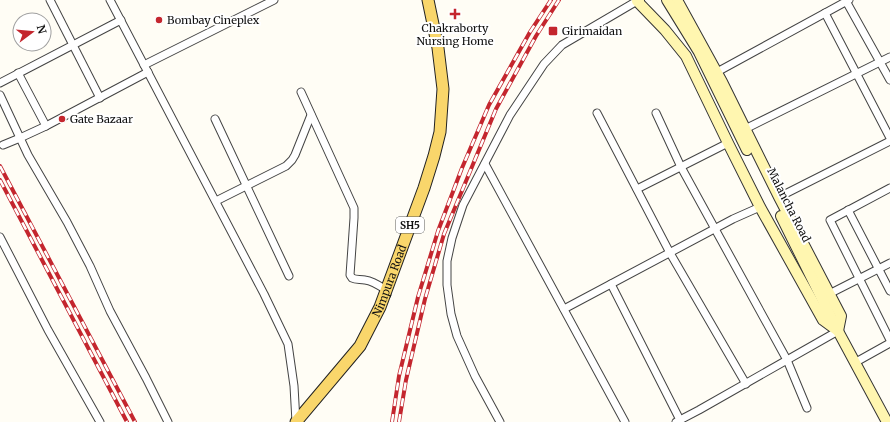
<svg xmlns="http://www.w3.org/2000/svg" width="890" height="422" font-family="Merriweather,serif">
<style>
.lines{fill:none;stroke-linecap:round;stroke-linejoin:round}
.street-casing{stroke:#444;stroke-width:9}
.secondary-casing{stroke:#333;stroke-width:12}
.primary-casing{stroke:#222;stroke-width:13}
.street{stroke:#fff;stroke-width:7}
.secondary{stroke:#fff6b0;stroke-width:10}
.primary{stroke:#f9d66b;stroke-width:11}
.rail-casing{stroke:#c4262e;stroke-width:4}
.rail{stroke:#fff;stroke-width:2.5;stroke-dasharray:8;stroke-linecap:butt}
.poi-dot{fill:#c4262e;stroke:#fff;stroke-width:1.5}
.labels{text-anchor:middle;stroke-width:4;stroke-linejoin:round;paint-order:stroke}
.shield{fill:#fff;stroke:#585858;stroke-width:1}
.shield-label{font-size:10px;font-weight:bold;fill:#111}
.poi-label{font-size:11px;fill:#111;stroke:#fff;text-anchor:start}
.street-label{font-size:11px;fill:#111;stroke:#fff}
</style>
<rect width="100%" height="100%" fill="#fffdf5"/>
<g class="lines">
<defs>
<g id="street">
<path d="M50,0L100,98"/>
<path d="M110,0L264,294L288,344L294,386L296,422"/>
<path d="M846,1L890,80"/>
<path d="M825,13L890,138"/>
<path d="M144,65L274,0"/>
<path d="M717,72L849,0"/>
<path d="M18,73L46,126"/>
<path d="M0,83L121,20"/>
<path d="M301,92L354,208V218L350,275L352,278C356,280 360,279 365,280C373,281 380,286 386,290"/>
<path d="M0,95L28,155L67,222L90,266L110,311L146,378L168,422"/>
<path d="M597,113L670,253L746,384"/>
<path d="M656,113L681,167L787,360L807,408"/>
<path d="M215,119L289,276"/>
<path d="M745,129L890,57"/>
<path d="M3,145L20,138L46,126L148,72"/>
<path d="M485,164L625,422"/>
<path d="M890,188L830,220L890,340"/>
<path d="M637,189L728,143"/>
<path d="M779,197L890,141"/>
<path d="M216,201L286,166L292,160L295,155L311,115"/>
<path d="M848,210L890,291"/>
<path d="M0,237L48,330L100,422"/>
<path d="M611,284L680,420"/>
<path d="M829,294L890,263"/>
<path d="M564,309L733,219L760,207"/>
<path d="M856,362L890,343"/>
<path d="M500,422L475,376L457,336L451,314L447,285V261L452,238L463,205L510,115L544,64L562,45L637,1"/>
<path d="M676,422L699,410L838,331"/>
</g>
<g id="secondary">
<path d="M639,0L637,1L665,30L686,56L728,143L760,207L823,320L838,331L841,316L779,197L722,82L677,0"/>
<path d="M667,0L699,52L747,150"/>
<path d="M781,216L838,331L887,422"/>
</g>
<g id="primary">
<path id="s1" d="M296,422L360,346L380,307L424,188L434,156L440,132L443,89L438,48L428,0"/>
</g>
</defs>
<use href="#street" class="street-casing"/>
<use href="#secondary" class="secondary-casing"/>
<use href="#primary" class="primary-casing"/>
<use href="#street" class="street"/>
<use href="#secondary" class="secondary"/>
<use href="#primary" class="primary"/>
<defs>
<g id="rail">
<path d="M0,166L135,422"/>
<path d="M0,180L127,422"/>
<path d="M392,422L399,376L418,297L438,231L462,168L489,105L530,32L551,0"/>
<path d="M399,422L406,380L425,299L444,234L496,109L536,36L559,0"/>
</g>
</defs>
<use href="#rail" class="rail-casing"/>
<use href="#rail" class="rail"/>
</g>
<g class="poi-dot">
<path d="M453 8h4v4h4v4h-4v4h-4v-4h-4v-4h4z"/>
<circle cx="159" cy="20" r="4"/>
<rect x="548" y="26" width="10" height="10" rx="2"/>
<circle cx="62" cy="119" r="4"/>
</g>
<g class="labels">
<rect class="shield" x="396" y="217" width="28" height="16" rx="3"/>
<g class="shield-label">
<text x="410" y="229">SH5</text>
</g>
<g class="poi-label">
<text x="167" y="24">Bombay Cineplex</text>
<text x="455" y="32" text-anchor="middle">Chakraborty<tspan x="455" dy="13">Nursing Home</tspan></text>
<text x="562" y="35">Girimaidan</text>
<text x="70" y="123">Gate Bazaar</text>
</g>
<g class="street-label">
<text transform="translate(789 205) rotate(63)" y="4">Malancha Road</text>
<text dy="4" stroke="none"><textPath href="#s1" startOffset="171">Nimpura Road</textPath></text>
</g>
</g>
<g transform="translate(32 32) rotate(74)"><circle r="19" fill="#ffffff" stroke="#a0a0a0"/>
<path d="M0-3L7 15L0 10L-7 15Z" fill="#c4262e"/>
<text y="-6" font-size="11" font-weight="bold" text-anchor="middle" fill="#111111">N</text>
</g>
</svg>
